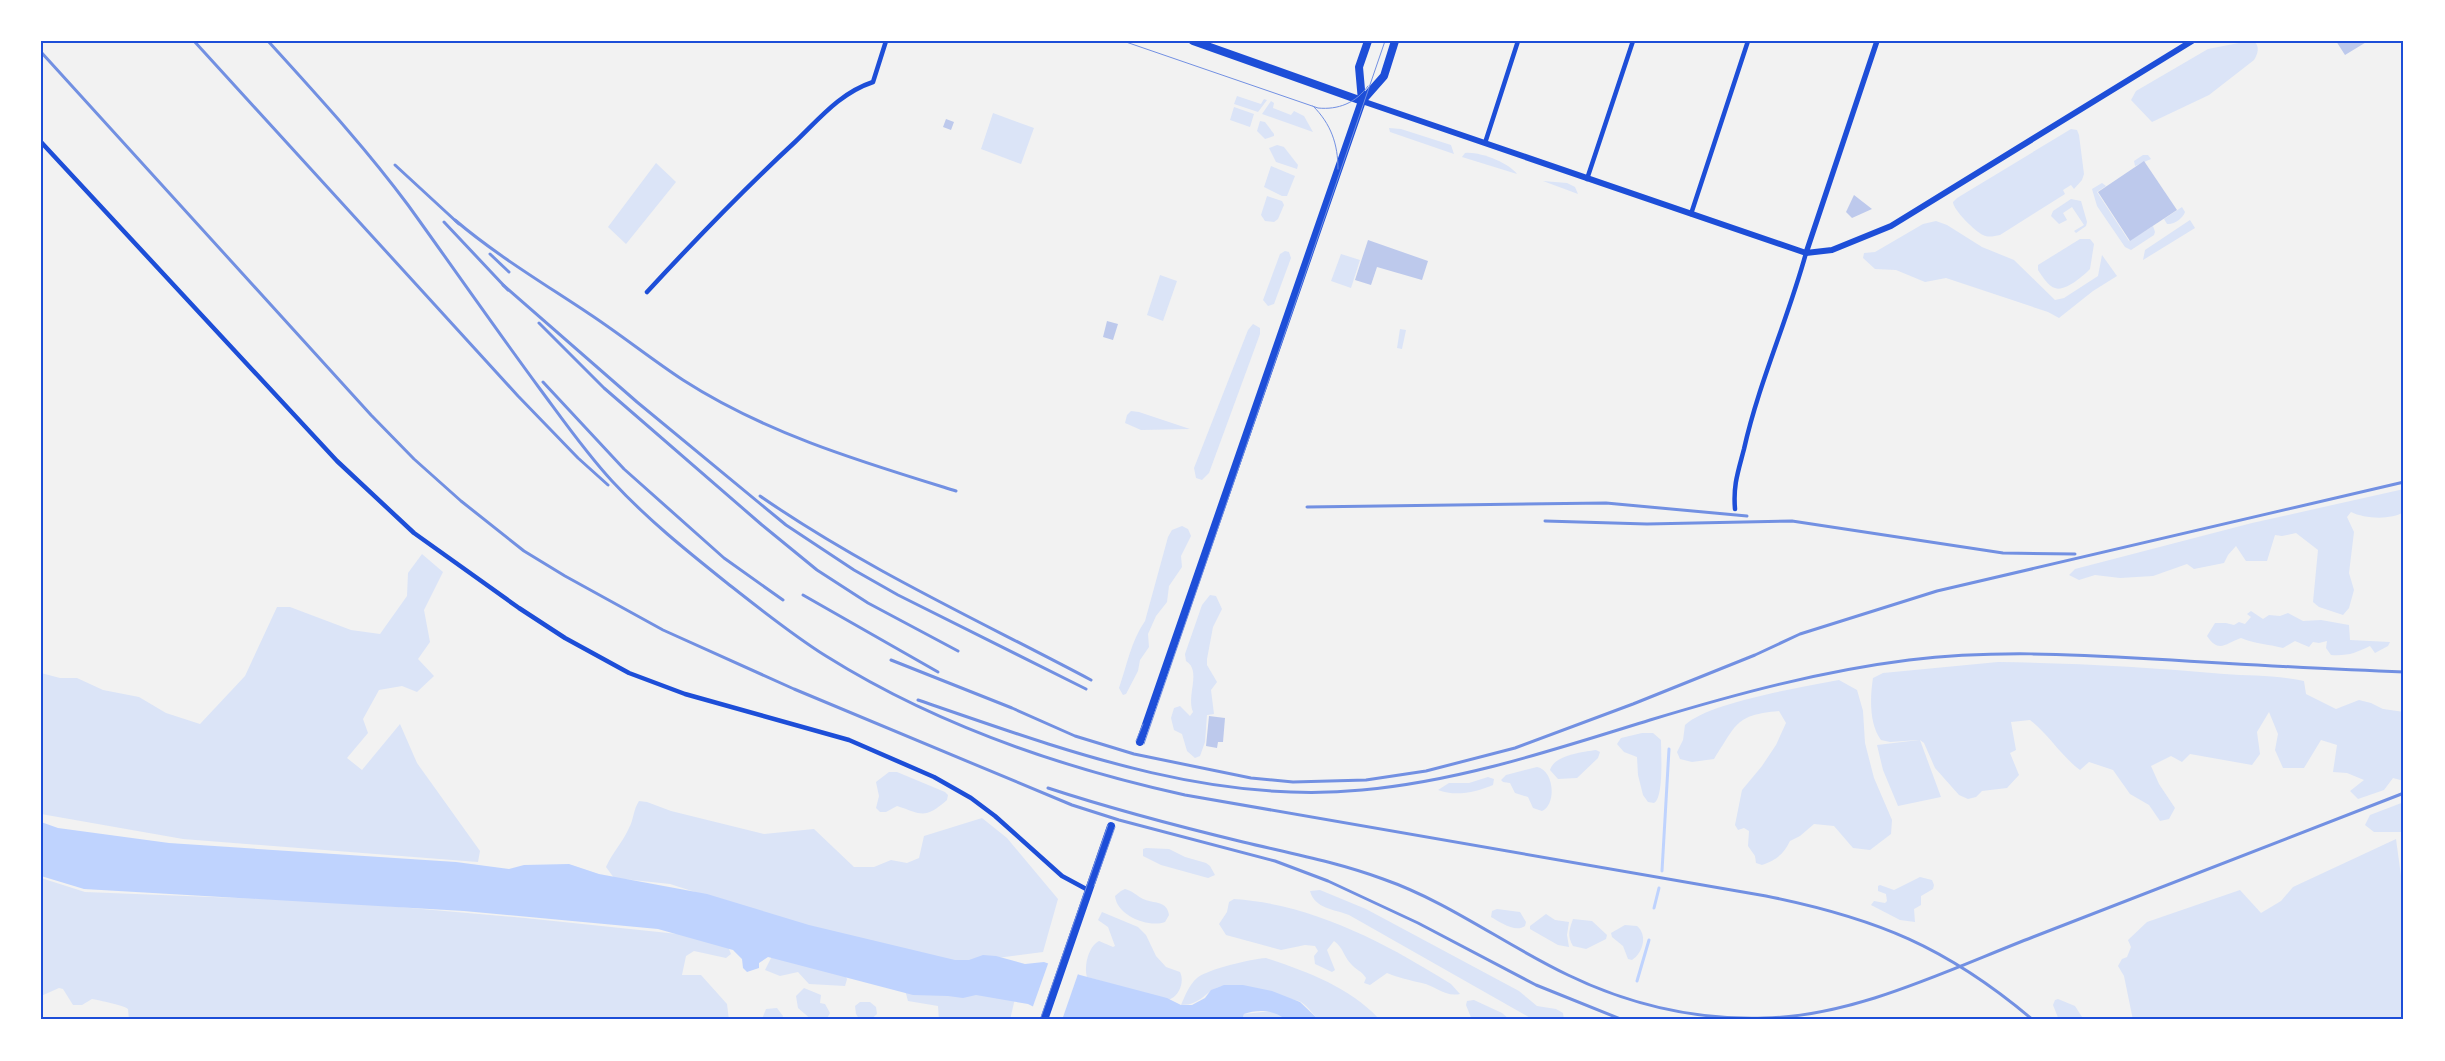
<svg xmlns="http://www.w3.org/2000/svg" width="2445" height="1061" font-family="Arial,sans-serif">
<style>
.green{fill:#dbe4f7}
.water{fill:#bfd3fe}
.pier{fill:#f2f2f2}
.lines{fill:none;stroke-linecap:round;stroke-linejoin:round}
.stream{stroke:#bfd3fe;stroke-width:3}
.building{fill:#bdc9ec}
.minor{stroke:#1d4ed8;stroke-width:4.5}
.tertiary{stroke:#1d4ed8;stroke-width:5.5}
.secondary{stroke:#1d4ed8;stroke-width:6}
.primary{stroke:#1d4ed8;stroke-width:8}
.tram{stroke:#7290e2;stroke-width:1}
.rail{stroke:#7290e2;stroke-width:3}
.neatline{fill:none;stroke:#1d4ed8;stroke-width:2}
</style>
<rect width="100%" height="100%" fill="#f2f2f2"/>
<g class="green">
<path d="M2249,41H2254C2260,47 2258,53 2254,60L2209,95L2152,122L2131,100L2136,91L2208,49Z"/>
<path d="M1237,96L1261,104L1264,99L1267,100L1258,112L1234,104Z"/>
<path d="M1271,101L1274,103L1273,108L1291,115L1294,111L1304,116L1313,132L1262,114Z"/>
<path d="M1234,107L1254,114L1250,127L1230,120Z"/>
<path d="M993,113L1034,128L1021,164L981,149Z"/>
<path d="M1260,121L1265,122L1274,134V136L1265,139L1257,131Z"/>
<path d="M1389,128L1401,129L1451,145L1454,154L1390,132Z"/>
<path d="M2071,129L2077,130L2079,135L2084,174L2082,180L2074,189L2071,185L2063,190L2065,194L2000,235C1994,236 1989,238 1983,235C1976,232 1953,210 1953,202L1957,198Z"/>
<path d="M1277,145L1284,147L1298,165L1297,169L1276,162L1269,148Z"/>
<path d="M1465,153C1479,151 1509,163 1517,174L1462,157Z"/>
<path d="M2143,155H2148L2151,159L2135,166L2134,161Z"/>
<path d="M656,163L676,182L626,244L608,227Z"/>
<path d="M1271,166L1295,176L1287,196H1282L1264,187Z"/>
<path d="M1543,181L1567,183L1575,187L1578,194Z"/>
<path d="M2102,183L2106,186L2097,192L2129,241L2153,226L2155,232L2154,235L2131,250L2125,247L2097,206L2092,189Z"/>
<path d="M1267,196L1282,201L1284,205L1278,219L1274,222L1265,221L1261,215Z"/>
<path d="M2071,199L2081,201L2087,222L2086,226L2076,233L2074,231L2084,225L2072,207L2063,213L2067,220L2059,224L2051,216L2053,211Z"/>
<path d="M2182,207L2185,212C2183,218 2174,225 2167,224L2164,219Z"/>
<path d="M2190,220L2195,228L2143,260L2145,250Z"/>
<path d="M1936,221L1947,225L1982,247L2014,260L2055,300L2064,298L2098,276L2102,255L2117,276L2093,291L2059,318L2048,312L1946,278L1925,282L1896,270L1875,269L1863,258L1864,253L1875,252L1923,224Z"/>
<path d="M2080,239H2090L2094,244L2090,269C2083,276 2065,292 2055,288C2048,286 2042,276 2038,270V265Z"/>
<path d="M1285,251L1289,252L1291,258L1274,304L1268,306L1263,300L1280,254Z"/>
<path d="M1341,254L1360,260L1351,288L1331,281Z"/>
<path d="M1160,275L1177,281L1163,321L1147,315Z"/>
<path d="M1253,324L1260,328V334L1209,473L1202,480L1196,478L1194,468L1248,330Z"/>
<path d="M1400,329L1406,330L1402,349L1397,348Z"/>
<path d="M1131,411L1139,412L1190,429L1141,430L1125,423L1127,415Z"/>
<path d="M2404,489V512C2391,520 2365,519 2351,512L2347,517L2354,532L2349,573L2354,590L2349,608L2343,615L2319,607L2313,602L2318,550L2296,533L2282,536L2275,535L2267,561H2246L2236,546L2228,555L2224,563L2194,569L2187,564L2153,576L2120,578L2095,575L2079,580L2069,575L2075,569L2252,523Z"/>
<path d="M1182,526L1188,529L1191,536L1181,556L1182,567L1169,586L1167,602L1156,616L1148,634L1149,647L1140,660L1138,671L1126,694L1123,695L1119,688C1127,665 1131,641 1145,621L1168,537L1172,530Z"/>
<path d="M422,554L443,572L424,610L430,642L418,659L434,676L417,692L402,686L379,690L363,719L368,733L347,758L362,770L400,724L417,763L480,851L478,862L183,839L41,814V673L60,678H77L103,690L139,697L166,713L200,724L245,676L277,607H290L351,630L380,634L407,596L408,573Z"/>
<path d="M1210,595L1216,596L1222,609L1213,627L1207,659V665L1217,682L1211,690L1214,714L1207,715L1205,742L1200,756L1195,758L1187,751L1182,734L1174,730L1171,718L1174,708L1180,706L1190,716L1193,712C1186,695 1202,671 1186,661L1185,654L1202,605Z"/>
<path d="M2251,611L2263,619L2269,615L2280,616L2288,613L2303,621L2321,620L2349,625L2350,640L2390,642L2388,646L2375,653L2370,646C2355,653 2349,656 2331,655L2326,648L2327,641L2319,643L2313,642L2309,647L2295,641L2283,648C2268,644 2255,644 2241,638C2226,643 2219,654 2207,636L2215,623H2226L2234,625L2239,622L2245,624L2251,617L2247,614Z"/>
<path d="M1998,662C2073,663 2148,667 2224,674C2251,676 2277,675 2304,681L2306,694L2336,709L2359,700L2371,703L2383,709L2404,712V781L2393,778L2384,790L2358,799L2350,791L2364,780L2347,773L2333,772L2337,745L2321,740L2304,768H2283L2275,750L2278,734L2269,712L2257,732L2260,754L2252,765L2190,754L2182,762L2171,756L2151,766L2159,784L2175,808L2169,819L2160,821L2149,805L2130,794L2113,770L2089,762L2080,770C2061,756 2049,735 2030,720L2011,722L2016,750L2010,753L2019,775L2007,788L1982,791L1976,797L1968,799L1959,795L1935,768L1924,743L1920,740L1941,797L1898,806L1883,770L1877,745L1919,740L1890,742L1881,740C1869,724 1870,697 1873,678L1883,673Z"/>
<path d="M1839,680L1857,690L1863,711L1865,743L1874,778L1892,820L1891,834L1870,850L1853,848L1834,826L1814,824L1800,836L1790,841C1784,854 1776,860 1762,865L1756,863L1755,856L1748,846L1749,831L1744,828L1738,830L1735,825L1742,790L1762,766L1776,745L1786,723L1779,711C1735,715 1737,724 1714,759L1692,762L1680,759L1677,752L1683,740L1685,725C1709,702 1803,687 1839,680Z"/>
<path d="M1642,733H1653L1661,740C1661,752 1664,798 1654,803L1648,802L1643,795L1638,775L1637,757L1624,752L1617,744L1621,738Z"/>
<path d="M1596,750L1600,752L1598,758L1577,778L1558,779L1550,770C1554,755 1583,752 1596,750Z"/>
<path d="M1537,767C1554,770 1557,804 1542,811L1533,808L1528,797L1515,793L1510,783L1503,782L1501,780L1506,775Z"/>
<path d="M889,772H897L945,792L948,795L947,800C924,820 922,814 897,806L886,812H880L876,808L879,796L876,782Z"/>
<path d="M1488,777L1494,779L1493,785C1476,792 1456,797 1438,790L1449,783H1469Z"/>
<path d="M639,801L647,802L671,811L764,834L814,829L854,867H874L891,860L907,863L919,858L924,836L982,818L1007,838L1058,899L1043,952L958,963L780,919L670,884L614,878L606,867C612,853 623,842 629,828C634,819 633,810 639,801Z"/>
<path d="M2404,802V832H2374L2365,825L2370,815Z"/>
<path d="M2396,839L2404,898V1020H2133L2124,976L2118,966L2122,959L2127,957L2131,947L2128,940L2147,922L2240,890L2261,913L2281,901L2293,887Z"/>
<path d="M1146,848L1169,849L1185,857L1206,863L1210,866L1215,875L1208,878L1161,865L1143,856V849Z"/>
<path d="M1920,877L1932,880L1934,885L1933,889L1921,896V905L1914,909L1915,922L1900,920L1871,905L1874,901L1885,903L1887,901L1886,894L1878,891V886L1880,885L1894,890Z"/>
<path d="M41,878L85,892L342,902L525,918L697,936L727,944L731,954L726,958L694,951L686,956L682,975H701L727,1004L729,1020H129L128,1009C126,1006 98,1000 92,999L82,1005H73L63,989L59,988L41,996Z"/>
<path d="M1125,889C1133,891 1137,896 1143,899C1154,904 1167,900 1169,915L1165,922C1149,928 1117,916 1115,896L1121,891Z"/>
<path d="M1320,890L1366,909L1519,991L1537,1006L1556,1009L1563,1013L1564,1020H1534L1349,915C1334,909 1315,909 1310,891Z"/>
<path d="M1234,899C1312,904 1386,943 1451,984L1460,994C1444,997 1436,986 1422,983C1409,980 1399,978 1387,973L1370,985L1364,983L1366,978C1362,971 1356,970 1351,964C1344,957 1343,947 1334,941L1327,950L1335,970L1332,972L1315,964L1314,956L1318,951L1315,946L1305,945L1281,950L1226,935L1219,924L1227,912L1229,902Z"/>
<path d="M1497,909L1520,912L1526,922L1525,926C1515,933 1500,922 1491,917L1492,911Z"/>
<path d="M1102,912L1138,927L1146,935L1156,956L1166,967L1180,972C1185,982 1179,997 1168,1000L1087,977C1084,966 1088,947 1099,941L1113,947L1115,946L1108,927L1098,920Z"/>
<path d="M1546,914L1555,920L1569,922L1567,935L1569,947L1558,945L1530,929V926Z"/>
<path d="M1573,919L1592,921L1607,935L1606,939L1586,949L1573,946C1567,936 1569,930 1573,919Z"/>
<path d="M1625,925L1637,926C1648,935 1643,953 1632,960L1628,959L1623,946L1612,937L1611,933Z"/>
<path d="M772,956L824,971H843L847,979L845,986L809,984L798,972L780,976L765,970Z"/>
<path d="M1266,958C1307,972 1350,987 1380,1020H1319C1313,1014 1306,1004 1299,1001C1290,998 1228,985 1222,986C1204,991 1202,1005 1181,1005C1185,996 1189,985 1197,978C1208,969 1251,959 1266,958Z"/>
<path d="M804,988L821,995L820,1003L825,1004L830,1013L826,1020H812L798,1008L796,996Z"/>
<path d="M905,990L1016,994L1010,1020H939L938,1006L908,1001Z"/>
<path d="M2058,999L2075,1006L2084,1020H2059L2053,1005L2055,1000Z"/>
<path d="M1474,1000L1502,1013L1510,1020H1472L1466,1005L1467,1001Z"/>
<path d="M860,1002H870L876,1007L877,1014L870,1020H860L856,1014L855,1006Z"/>
<path d="M777,1008L783,1016L781,1020L762,1019L766,1009Z"/>
<path d="M1272,1011L1279,1014L1286,1020H1242L1244,1014Z"/>
</g>
<path class="water" d="M41,822L58,828L169,843L456,862L509,869L524,865L569,864L599,874L707,894L809,925L955,960H969L983,955L996,956L1025,964L1044,962L1080,975L1167,998L1181,1005H1192L1205,998L1211,990L1224,985H1243L1272,991L1300,1002L1319,1020H1286C1275,1010 1258,1009 1244,1014L1242,1020H1060L1028,1004L976,995L963,998L948,996L913,995L768,957L759,963V968L747,972L743,968L742,959L733,950L658,929L464,911L84,889L41,876Z"/>
<path class="pier" d="M1049,961L1079,971L1062,1020H1054L1032,1009Z"/>
<g class="lines">
<g class="stream">
<path d="M1662,871L1669,749"/>
<path d="M1654,908L1659,888"/>
<path d="M1637,981L1649,940"/>
</g>
</g>
<g class="building">
<path d="M2336,41H2368L2345,55Z"/>
<path d="M946,119L954,122L951,130L943,127Z"/>
<path d="M2144,161L2177,210L2130,241L2098,192Z"/>
<path d="M1854,195L1872,209L1852,218L1846,212Z"/>
<path d="M1368,240L1428,261L1422,280L1377,267L1371,285L1355,280Z"/>
<path d="M1107,321L1118,324L1113,340L1103,337Z"/>
<path d="M1209,716L1225,718L1223,742H1218L1217,748L1206,746Z"/>
</g>
<g class="lines">
<g class="minor">
<path d="M41,142L337,461L414,533L519,608L565,638L629,673L685,694L849,740L934,777L971,798L995,816L1062,876L1088,890"/>
<path d="M1485,143L1518,41"/>
<path d="M1587,179L1633,41"/>
<path d="M1691,214L1748,41"/>
<path d="M647,292C695,240 743,190 795,142C820,118 840,93 873,82L886,41"/>
<path d="M1735,509C1733,485 1738,472 1744,449C1759,382 1788,319 1806,253"/>
</g>
<path class="tertiary" d="M1806,253L1877,41"/>
<path class="secondary" d="M1362,101L1806,253L1832,250L1891,226L2192,41"/>
<g class="primary">
<path d="M1193,41L1362,101"/>
<path d="M1362,101L1359,67L1368,41"/>
<path d="M1140,742L1362,101L1384,76L1395,41"/>
<path d="M1044,1020L1111,826"/>
</g>
<g class="tram">
<path d="M1123,41L1318,108C1338,110 1356,103 1368,86"/>
<path d="M1313,106C1331,124 1338,144 1338,169"/>
<path d="M1136,741L1143,724"/>
<path d="M1144,744L1385,41"/>
<path d="M1094,886L1115,827"/>
<path d="M1040,1020L1108,825"/>
</g>
<g class="rail">
<path d="M194,41L518,396L578,458L608,485"/>
<path d="M268,41C316,94 365,147 408,205C452,266 495,328 540,389C563,420 586,453 612,481C647,519 687,551 727,583C759,608 791,634 826,656C936,725 1058,767 1185,795L1766,896C1876,918 1947,947 2033,1020"/>
<path d="M41,52L371,415L414,459L461,501L524,551L565,576L663,630L794,689L1072,805L1119,820L1275,861L1328,881L1418,923L1536,985L1623,1020"/>
<path d="M395,165L459,224"/>
<path d="M455,220C496,255 543,283 588,313C620,334 651,359 683,380C767,434 862,462 956,491"/>
<path d="M444,222L508,290"/>
<path d="M490,254L509,272"/>
<path d="M503,285L637,402L786,525L854,570L898,595L1086,689"/>
<path d="M539,323L604,388L762,525L817,570L868,603L958,651"/>
<path d="M543,382L624,469L724,558L783,600"/>
<path d="M760,496C864,568 980,621 1091,680"/>
<path d="M1307,507L1606,503L1747,516"/>
<path d="M1545,521L1647,524L1792,521L2003,553L2075,554"/>
<path d="M803,595L938,672"/>
<path d="M891,660L1012,708L1075,736L1134,754L1251,778L1293,782L1366,780L1426,771L1515,748L1633,704L1755,655L1800,634L1937,591L2404,482"/>
<path d="M918,700C1061,749 1209,805 1362,790C1461,781 1556,749 1650,720C1736,694 1821,671 1909,660C1991,650 2071,654 2153,659C2236,664 2320,669 2404,672"/>
<path d="M1048,788C1112,809 1177,826 1243,842C1289,853 1337,862 1383,879C1449,902 1505,945 1568,975C1630,1005 1696,1020 1764,1018C1854,1017 1950,969 2033,937C2156,889 2280,841 2404,793"/>
</g>
</g>
<rect width="2445" height="1061" fill="none" stroke="#ffffff" stroke-width="85"/>
<rect x="42" y="42" width="2360" height="976" class="neatline"/>
</svg>
